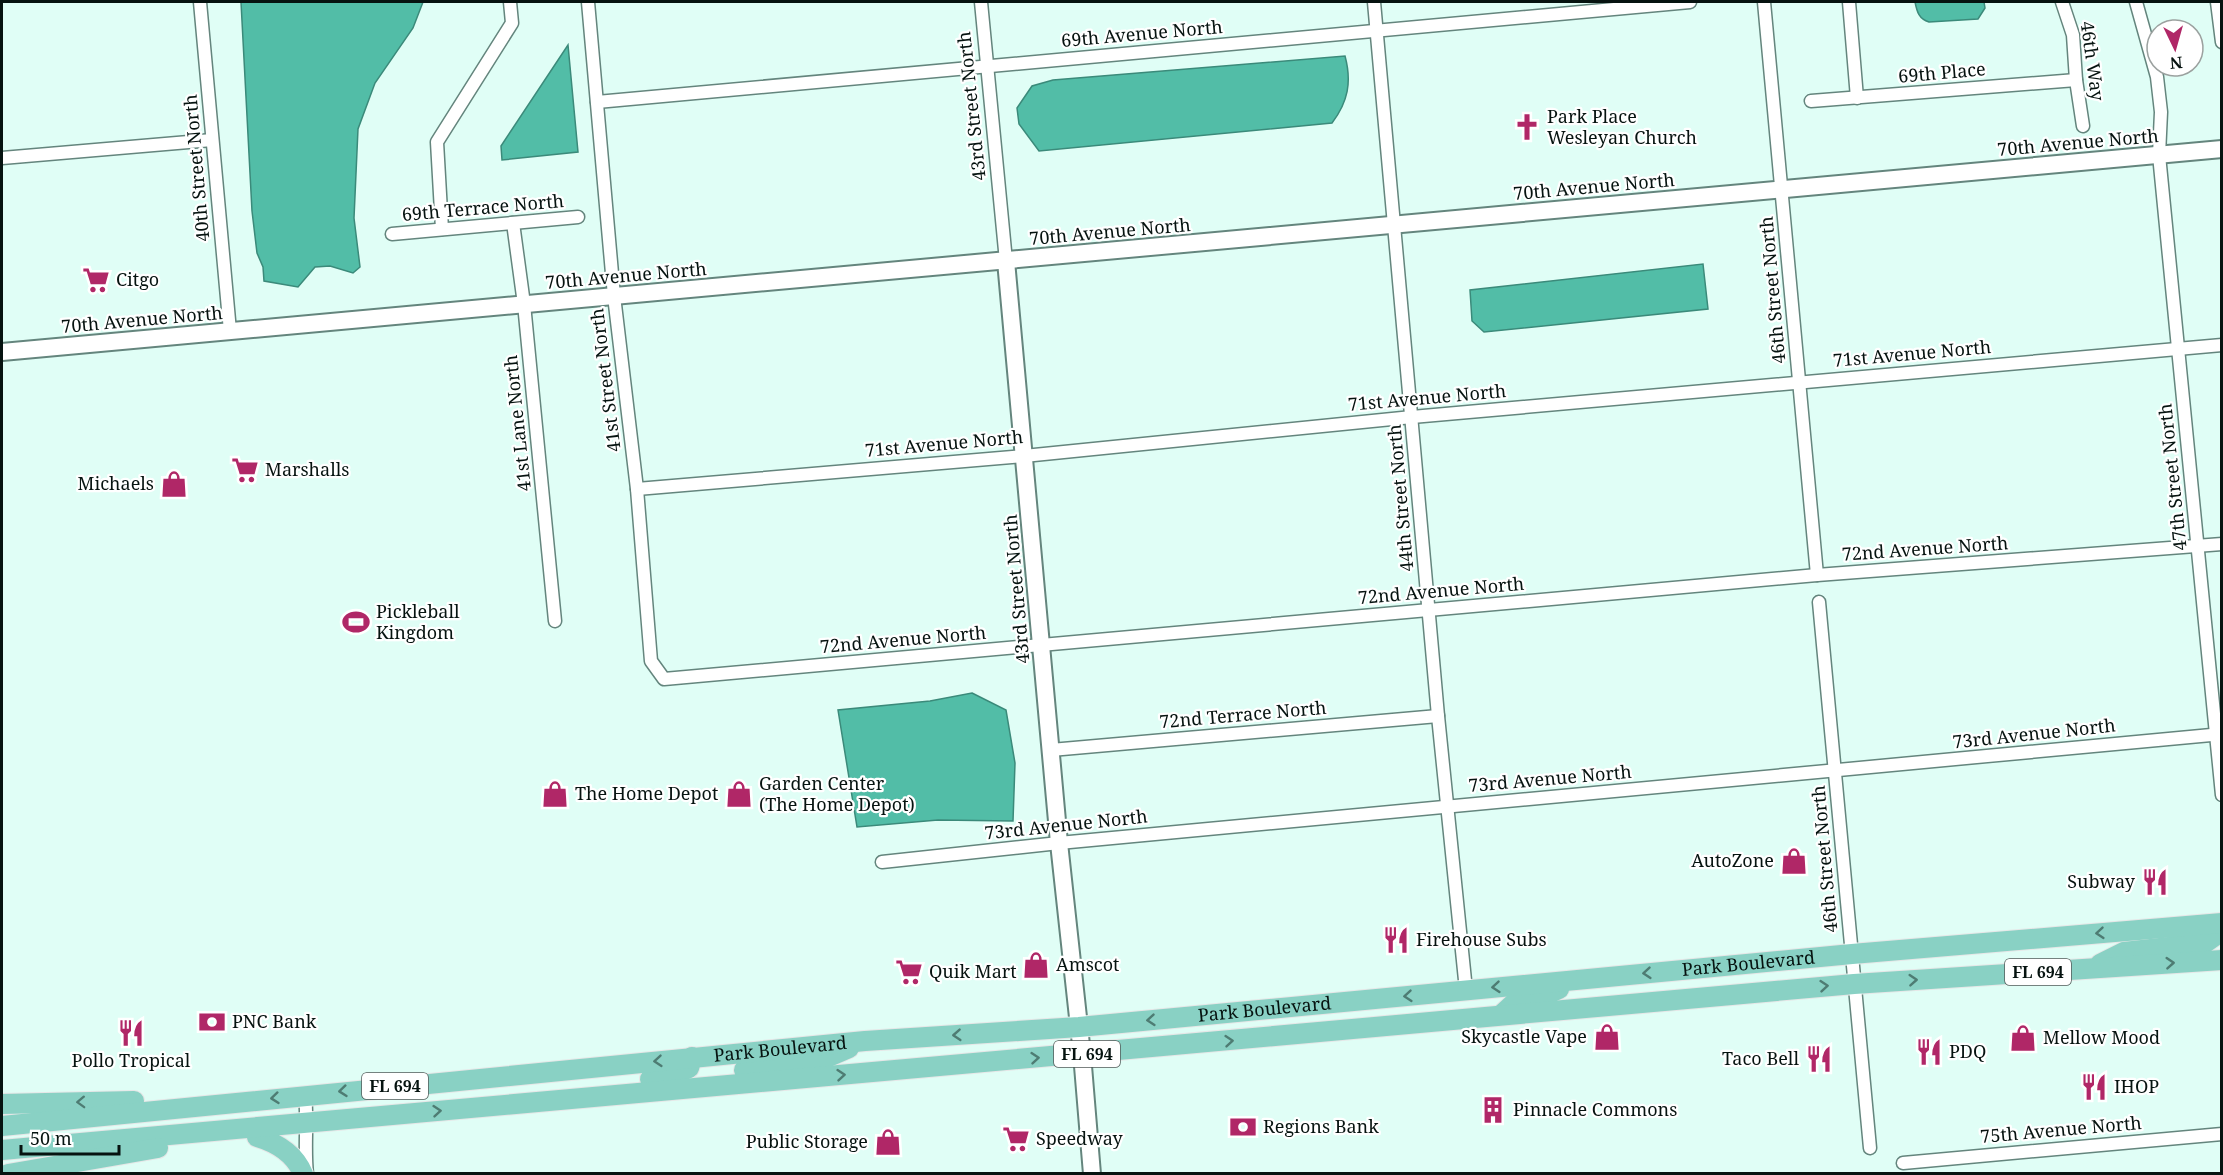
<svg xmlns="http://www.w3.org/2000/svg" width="2223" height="1175" font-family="'Noto Serif',serif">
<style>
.water{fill:#52bda7;stroke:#3b8a7a;stroke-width:1.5}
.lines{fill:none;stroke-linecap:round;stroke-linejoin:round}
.minor-casing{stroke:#64857d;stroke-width:15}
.tertiary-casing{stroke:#64857d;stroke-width:20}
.primary-casing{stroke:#e6e7e7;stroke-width:22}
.minor{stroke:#fff;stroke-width:12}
.tertiary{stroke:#fff;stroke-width:16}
.primary{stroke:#89d1c4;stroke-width:20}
.oneway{stroke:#4e7c73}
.labels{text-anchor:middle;stroke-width:4.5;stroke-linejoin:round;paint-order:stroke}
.shield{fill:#fff;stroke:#515a58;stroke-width:1.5}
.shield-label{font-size:16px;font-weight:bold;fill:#061310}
.street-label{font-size:18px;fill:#061310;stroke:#fff}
.poi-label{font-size:18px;fill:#061310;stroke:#fff;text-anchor:start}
</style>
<rect width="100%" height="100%" fill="#e0fef6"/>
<g class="water">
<path d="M241,2H423L413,28L375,83L358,129L354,218L360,267L353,273L330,266L315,267L298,287L264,281L263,267L257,253L252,211Z"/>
<path d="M1915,2H1984L1985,8L1978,19L1929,22C1919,19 1917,12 1915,2Z"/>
<path d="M568,45L578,152L502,160L501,146Z"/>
<path d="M1345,56C1352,82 1348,102 1332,123L1039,151L1019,124L1017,108L1032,86L1053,80Z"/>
<path d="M1703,264L1708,309L1484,332L1472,321L1470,290Z"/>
<path d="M972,693L1006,710L1015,763L1013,821L938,820L857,827L838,710L930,701Z"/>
</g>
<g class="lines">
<defs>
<g id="minor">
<path d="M200,2L230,331"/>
<path d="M588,2L614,296L637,489L651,661L664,679L1817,575L2222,544"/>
<path d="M981,2L1006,261"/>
<path d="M1374,2L1438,716L1466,990"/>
<path d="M1764,2L1817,575"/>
<path d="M1849,2L1857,98"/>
<path d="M2062,2L2073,35L2076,80L2083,126"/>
<path d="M2136,2L2157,77L2161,112L2159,155L2222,795"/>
<path d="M2217,2L2222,42"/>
<path d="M1811,101L2076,80"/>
<path d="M597,102L1690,2"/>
<path d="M2,158L212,140"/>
<path d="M513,223L524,304L555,621"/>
<path d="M442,229L437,142L512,23L510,2"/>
<path d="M392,234L578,217"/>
<path d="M637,489L1024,456L1412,417L2222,345"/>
<path d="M1819,602L1870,1148"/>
<path d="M1051,750L1438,716"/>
<path d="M882,862L1059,843L2222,734"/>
<path d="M305,1095C308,1121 304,1147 307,1174"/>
<path d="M1903,1163L2222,1134"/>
</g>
<g id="tertiary">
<path d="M1006,261L1059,843L1082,1054L1092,1174"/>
<path d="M2,352L2222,149"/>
</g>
<g id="primary">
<path d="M2100,964L2124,952L2205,943L2222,931"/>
<path d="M1502,1014L1515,1002L1546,995L1559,989"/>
<path d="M744,1070L812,1064L849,1048"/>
<path d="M650,1079C665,1078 676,1075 689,1068L692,1057"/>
<path d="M2,1104L134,1101"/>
<path id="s1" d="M2,1126L865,1041L1079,1027L1852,954L2222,923"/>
<path d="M257,1137C277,1143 295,1154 303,1174"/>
<path d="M2,1150L1854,984L2222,960"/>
<path d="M8,1174L158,1148"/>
</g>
</defs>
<use href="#minor" class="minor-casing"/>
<use href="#tertiary" class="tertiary-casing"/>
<use href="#primary" class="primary-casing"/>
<use href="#minor" class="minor"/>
<use href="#tertiary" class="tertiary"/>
<use href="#primary" class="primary"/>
</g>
<defs><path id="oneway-chevron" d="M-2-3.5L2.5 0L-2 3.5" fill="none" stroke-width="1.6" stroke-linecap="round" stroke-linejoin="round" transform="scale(1.5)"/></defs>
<g class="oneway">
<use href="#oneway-chevron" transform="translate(2100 933) rotate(175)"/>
<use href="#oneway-chevron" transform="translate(2170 963) rotate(-4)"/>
<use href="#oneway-chevron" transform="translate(1647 973) rotate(175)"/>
<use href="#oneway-chevron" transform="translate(1913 980) rotate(-4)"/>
<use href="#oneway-chevron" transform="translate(1824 986) rotate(-5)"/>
<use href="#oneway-chevron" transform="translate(1496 987) rotate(175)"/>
<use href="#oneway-chevron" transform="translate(1408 996) rotate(175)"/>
<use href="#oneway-chevron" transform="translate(1151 1020) rotate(175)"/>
<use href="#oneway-chevron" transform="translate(957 1035) rotate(176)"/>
<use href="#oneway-chevron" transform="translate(1229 1041) rotate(-5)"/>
<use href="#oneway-chevron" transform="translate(1035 1058) rotate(-5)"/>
<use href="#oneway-chevron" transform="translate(658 1061) rotate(175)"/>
<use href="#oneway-chevron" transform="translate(841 1075) rotate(-5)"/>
<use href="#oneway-chevron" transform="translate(343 1091) rotate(174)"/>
<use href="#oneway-chevron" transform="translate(275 1098) rotate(174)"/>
<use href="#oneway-chevron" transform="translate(81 1102) rotate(178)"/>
<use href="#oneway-chevron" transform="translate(437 1111) rotate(-5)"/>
</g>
<defs>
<symbol id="church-bare" viewBox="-9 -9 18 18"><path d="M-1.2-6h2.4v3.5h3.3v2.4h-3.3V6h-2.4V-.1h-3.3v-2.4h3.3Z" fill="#b02767" stroke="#fff" stroke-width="2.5" paint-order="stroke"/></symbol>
<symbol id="supermarket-bare" viewBox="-9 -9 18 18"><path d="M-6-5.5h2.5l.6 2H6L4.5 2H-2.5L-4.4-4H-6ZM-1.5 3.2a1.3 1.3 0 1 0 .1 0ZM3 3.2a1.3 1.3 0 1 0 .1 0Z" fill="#b02767" stroke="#fff" stroke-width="2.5" paint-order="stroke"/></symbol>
<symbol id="shop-bare" viewBox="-9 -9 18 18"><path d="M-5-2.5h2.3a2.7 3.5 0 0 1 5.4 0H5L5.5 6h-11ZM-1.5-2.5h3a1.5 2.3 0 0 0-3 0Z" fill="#b02767" stroke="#fff" stroke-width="2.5" paint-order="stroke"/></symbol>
<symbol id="stadium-bare" viewBox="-9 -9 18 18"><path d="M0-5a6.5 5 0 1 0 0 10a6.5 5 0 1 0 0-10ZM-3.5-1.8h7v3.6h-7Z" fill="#b02767" stroke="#fff" stroke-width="2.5" paint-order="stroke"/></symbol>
<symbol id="restaurant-bare" viewBox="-9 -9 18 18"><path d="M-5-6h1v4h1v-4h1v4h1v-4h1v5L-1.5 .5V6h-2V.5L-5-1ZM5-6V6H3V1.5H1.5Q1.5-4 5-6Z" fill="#b02767" stroke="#fff" stroke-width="2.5" paint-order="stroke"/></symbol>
<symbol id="bank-bare" viewBox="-9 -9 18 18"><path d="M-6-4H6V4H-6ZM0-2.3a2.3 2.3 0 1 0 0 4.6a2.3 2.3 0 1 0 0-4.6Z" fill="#b02767" stroke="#fff" stroke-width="2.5" paint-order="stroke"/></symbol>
<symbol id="building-bare" viewBox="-9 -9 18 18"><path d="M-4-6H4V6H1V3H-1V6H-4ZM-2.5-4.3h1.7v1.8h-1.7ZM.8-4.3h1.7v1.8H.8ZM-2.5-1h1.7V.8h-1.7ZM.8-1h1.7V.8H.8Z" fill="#b02767" stroke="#fff" stroke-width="2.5" paint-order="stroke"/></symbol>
</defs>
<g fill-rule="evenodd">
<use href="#church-bare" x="1508" y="108" width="38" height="38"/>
<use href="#supermarket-bare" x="77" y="261" width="38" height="38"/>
<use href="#supermarket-bare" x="226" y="451" width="38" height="38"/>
<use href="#shop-bare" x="155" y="465" width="38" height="38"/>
<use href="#stadium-bare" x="337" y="603" width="38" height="38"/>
<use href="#shop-bare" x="536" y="775" width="38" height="38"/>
<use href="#shop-bare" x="720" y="775" width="38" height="38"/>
<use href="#shop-bare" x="1775" y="842" width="38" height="38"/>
<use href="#restaurant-bare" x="2136" y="863" width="38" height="38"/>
<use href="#restaurant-bare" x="1377" y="921" width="38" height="38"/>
<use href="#shop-bare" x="1017" y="946" width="38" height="38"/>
<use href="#supermarket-bare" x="890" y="953" width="38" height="38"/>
<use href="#bank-bare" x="193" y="1003" width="38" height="38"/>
<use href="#restaurant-bare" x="112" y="1014" width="38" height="38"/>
<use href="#shop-bare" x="1588" y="1018" width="38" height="38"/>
<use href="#shop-bare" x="2004" y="1019" width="38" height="38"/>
<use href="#restaurant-bare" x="1910" y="1033" width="38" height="38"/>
<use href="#restaurant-bare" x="1800" y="1040" width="38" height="38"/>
<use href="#restaurant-bare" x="2075" y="1068" width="38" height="38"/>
<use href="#building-bare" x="1474" y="1091" width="38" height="38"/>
<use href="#bank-bare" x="1224" y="1108" width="38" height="38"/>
<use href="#supermarket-bare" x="997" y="1120" width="38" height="38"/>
<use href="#shop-bare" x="869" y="1123" width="38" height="38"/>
</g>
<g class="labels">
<g class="shield">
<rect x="2005" y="959" width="66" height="26" rx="4.5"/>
<rect x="1054" y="1041" width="66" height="26" rx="4.5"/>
<rect x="362" y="1073" width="66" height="26" rx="4.5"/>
</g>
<g class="shield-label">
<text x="2038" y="978">FL 694</text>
<text x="1087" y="1060">FL 694</text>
<text x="395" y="1092">FL 694</text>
</g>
<g class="street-label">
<text transform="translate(1142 34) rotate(-5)" y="6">69th Avenue North</text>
<text transform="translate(2092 61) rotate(82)" y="6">46th Way</text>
<text transform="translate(1942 73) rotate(-5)" y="6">69th Place</text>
<text transform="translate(972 106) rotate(-96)" y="6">43rd Street North</text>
<text transform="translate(2078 143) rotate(-5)" y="6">70th Avenue North</text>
<text transform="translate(197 168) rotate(-95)" y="6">40th Street North</text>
<text transform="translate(1594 187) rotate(-5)" y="6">70th Avenue North</text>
<text transform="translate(483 208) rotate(-5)" y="6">69th Terrace North</text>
<text transform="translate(1110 232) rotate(-5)" y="6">70th Avenue North</text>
<text transform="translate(626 276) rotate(-5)" y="6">70th Avenue North</text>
<text transform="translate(1773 290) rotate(-95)" y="6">46th Street North</text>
<text transform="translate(142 320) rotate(-5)" y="6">70th Avenue North</text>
<text transform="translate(1912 354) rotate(-5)" y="6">71st Avenue North</text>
<text transform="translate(606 380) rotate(-97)" y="6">41st Street North</text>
<text transform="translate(1427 398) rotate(-5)" y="6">71st Avenue North</text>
<text transform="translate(518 423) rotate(-96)" y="6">41st Lane North</text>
<text transform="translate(944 444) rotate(-5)" y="6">71st Avenue North</text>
<text transform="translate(2173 477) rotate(-96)" y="6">47th Street North</text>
<text transform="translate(1401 498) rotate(-95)" y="6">44th Street North</text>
<text transform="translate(1925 549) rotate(-4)" y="6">72nd Avenue North</text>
<text transform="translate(1017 589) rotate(-95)" y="6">43rd Street North</text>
<text transform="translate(1441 591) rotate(-5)" y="6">72nd Avenue North</text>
<text transform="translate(903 640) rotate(-5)" y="6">72nd Avenue North</text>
<text transform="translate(1243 715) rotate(-5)" y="6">72nd Terrace North</text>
<text transform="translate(2034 734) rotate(-6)" y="6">73rd Avenue North</text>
<text transform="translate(1550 779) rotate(-5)" y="6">73rd Avenue North</text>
<text transform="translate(1066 825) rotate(-6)" y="6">73rd Avenue North</text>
<text transform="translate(1825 859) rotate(-95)" y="6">46th Street North</text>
<text dy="6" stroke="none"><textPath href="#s1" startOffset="1754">Park Boulevard</textPath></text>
<text dy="6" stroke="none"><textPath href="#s1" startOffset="1268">Park Boulevard</textPath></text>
<text dy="6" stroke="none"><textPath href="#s1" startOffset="782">Park Boulevard</textPath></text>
<text transform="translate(2061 1130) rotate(-5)" y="6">75th Avenue North</text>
</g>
<g class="poi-label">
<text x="1547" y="123">Park Place<tspan x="1547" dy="21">Wesleyan Church</tspan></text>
<text x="116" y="286">Citgo</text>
<text x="265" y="476">Marshalls</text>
<text x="154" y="490" text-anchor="end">Michaels</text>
<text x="376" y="618">Pickleball<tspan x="376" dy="21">Kingdom</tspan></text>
<text x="759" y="790">Garden Center<tspan x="759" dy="21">(The Home Depot)</tspan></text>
<text x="575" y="800">The Home Depot</text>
<text x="1774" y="867" text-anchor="end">AutoZone</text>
<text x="2135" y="888" text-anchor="end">Subway</text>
<text x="1416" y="946">Firehouse Subs</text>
<text x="1056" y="971">Amscot</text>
<text x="929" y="978">Quik Mart</text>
<text x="232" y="1028">PNC Bank</text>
<text x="1587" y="1043" text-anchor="end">Skycastle Vape</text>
<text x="2043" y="1044">Mellow Mood</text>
<text x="1949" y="1058">PDQ</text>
<text x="1799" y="1065" text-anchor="end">Taco Bell</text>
<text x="131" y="1067" text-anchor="middle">Pollo Tropical</text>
<text x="2114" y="1093">IHOP</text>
<text x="1513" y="1116">Pinnacle Commons</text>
<text x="1263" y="1133">Regions Bank</text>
<text x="1036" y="1145">Speedway</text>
<text x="868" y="1148" text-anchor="end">Public Storage</text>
</g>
</g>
<rect width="2223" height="1175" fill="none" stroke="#061310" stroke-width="6"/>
<g transform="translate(2175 48) rotate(175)"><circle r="28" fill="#ffffff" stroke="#9ba19f" stroke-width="1.5"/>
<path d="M0-4.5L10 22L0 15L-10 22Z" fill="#b02767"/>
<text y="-9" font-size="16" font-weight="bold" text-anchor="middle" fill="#061310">N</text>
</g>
<path d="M21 1145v9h98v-9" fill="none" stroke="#061310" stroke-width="3"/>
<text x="30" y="1145" font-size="18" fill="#061310" stroke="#ffffff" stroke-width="4.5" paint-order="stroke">50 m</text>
</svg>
